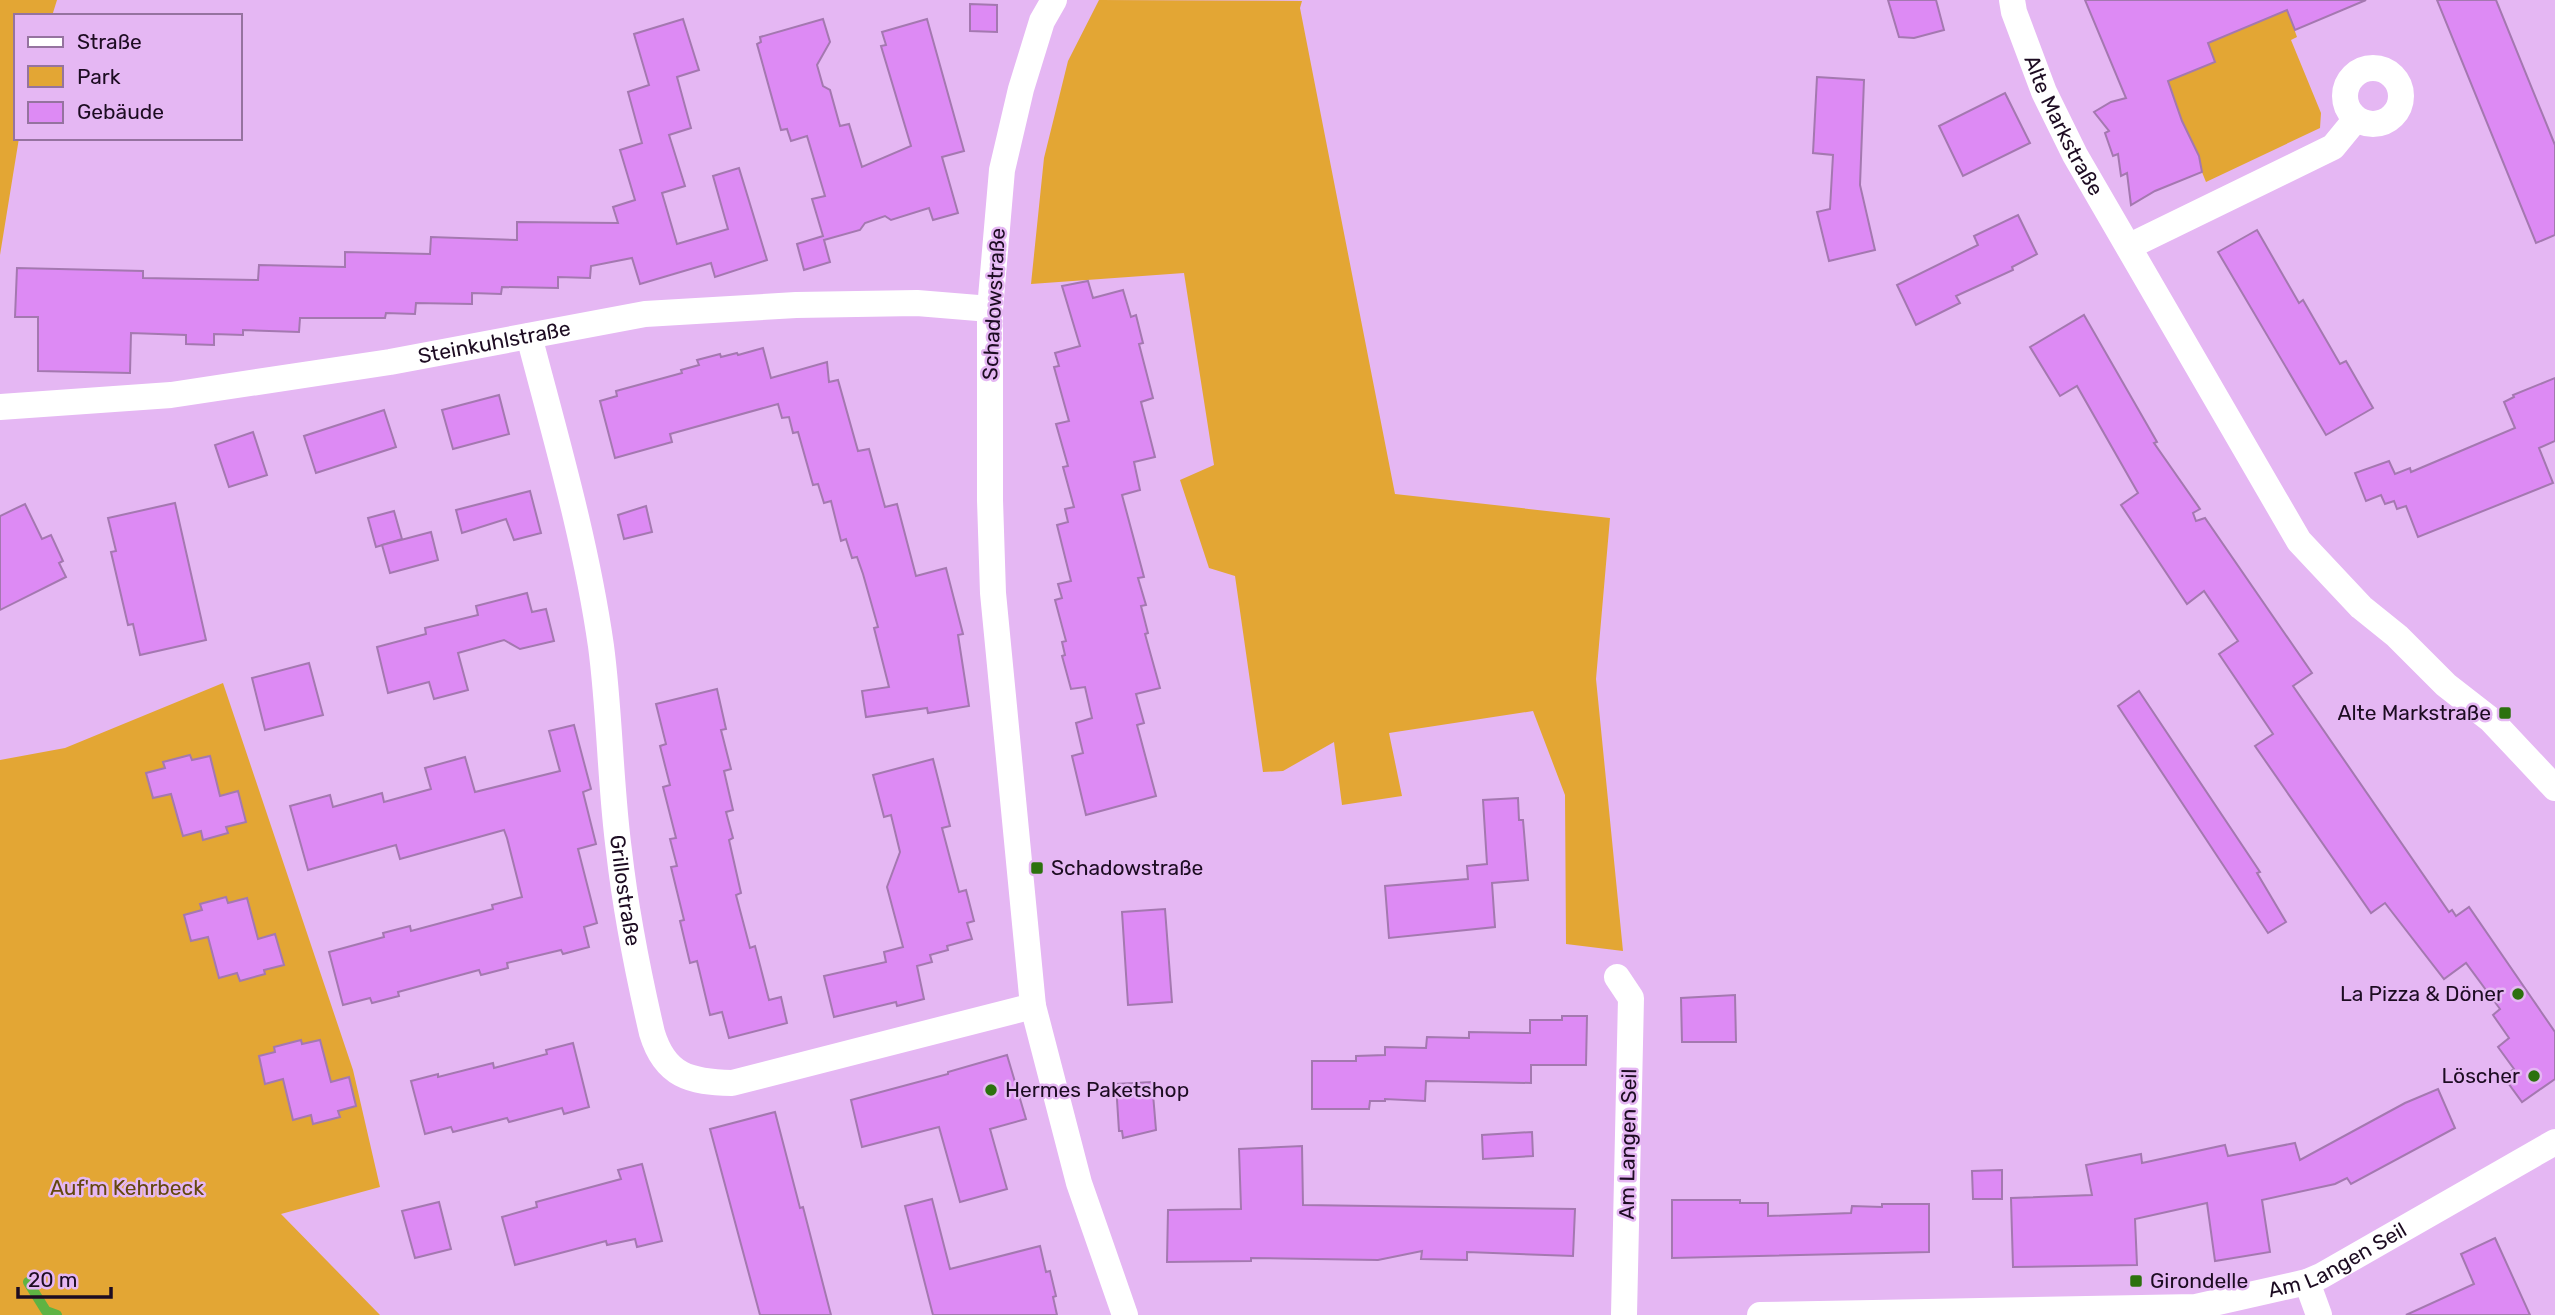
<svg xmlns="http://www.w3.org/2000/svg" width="2555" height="1315" font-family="Rubik,sans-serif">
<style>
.green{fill:#e3a634}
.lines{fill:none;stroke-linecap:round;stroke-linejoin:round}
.stream{stroke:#5fb343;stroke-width:10}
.building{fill:#dd8af4;stroke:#a478b0;stroke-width:2}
.street{stroke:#fff;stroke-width:26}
.poi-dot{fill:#2c710e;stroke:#e5b7f3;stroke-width:2.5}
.labels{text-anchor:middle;stroke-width:5;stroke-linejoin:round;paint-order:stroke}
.street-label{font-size:21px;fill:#1d0c22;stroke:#e5b7f3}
.poi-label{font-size:21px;fill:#1d0c22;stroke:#e5b7f3;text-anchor:end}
.park-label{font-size:21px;fill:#64470e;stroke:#e5b7f3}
</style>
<rect width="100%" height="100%" fill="#e5b7f3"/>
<g class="green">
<path d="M0,0H57L52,16H16V138H19L0,255Z"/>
<path d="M1099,0L1302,1L1300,8L1395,494L1610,518L1596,679L1623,951L1566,944L1565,795L1533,711L1389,733L1402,796L1342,805L1334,742L1283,771L1263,772L1235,576L1209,568L1180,480L1214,465L1184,273L1031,284L1044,158L1068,61Z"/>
<path d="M2287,9L2297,37L2291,40L2321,113L2320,128L2206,182L2168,89L2159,40L2185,74L2215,62L2207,42Z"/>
<path d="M223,683L353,1070L380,1187L281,1214L380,1315H0V760L65,748Z"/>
</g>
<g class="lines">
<path class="stream" d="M28,1282L46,1311L57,1315"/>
</g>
<g class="building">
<path d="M1888,0H1936L1944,30L1914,38L1899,37Z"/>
<path d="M2085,0H2366L2295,30L2287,10L2208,43L2215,62L2168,81L2182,121L2199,156L2202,172L2155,191L2131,205L2127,173L2121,176L2118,154L2113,156L2105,133L2109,131L2094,112L2111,102L2126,98Z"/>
<path d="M2437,0H2496L2555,145V235L2536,243Z"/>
<path d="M970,4L997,5V32L970,31Z"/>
<path d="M683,19L699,70L677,77L691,128L669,135L685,186L662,193L677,244L728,229L713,176L739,168L767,260L715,277L711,263L640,284L632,258L591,266L590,278L558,277V288L502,287L501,294L472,293V304L416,303L415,314L386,313L385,318H300L299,332L243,330V335L214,334V345L186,344V335L131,333L130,373L38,371V317H15L17,268L143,271V278L258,280L259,265L345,267V252L430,254L431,237L517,240V222L618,223L613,207L635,200L620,150L642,143L628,92L649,85L634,34Z"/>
<path d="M823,19L830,42L817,65L823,86L830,90L840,126L849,124L862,167L911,146L881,46L886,45L882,32L927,19L964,151L942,157L958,213L933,220L929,208L891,220L885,216L865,223L860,230L824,240L830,262L804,270L797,244L823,236L812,199L825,196L807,136L791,141L787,129L781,130L757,44L761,42L760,37Z"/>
<path d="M1817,77L1864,80L1860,185L1875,250L1829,261L1817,212L1830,209L1833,155L1813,153Z"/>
<path d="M2005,93L2030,143L1963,176L1939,126Z"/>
<path d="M2018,215L2037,254L2012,267L2013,270L1956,296L1960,303L1916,325L1897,285L1978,245L1974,236Z"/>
<path d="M2257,230L2299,303L2303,300L2340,364L2346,361L2373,408L2326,435L2218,252Z"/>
<path d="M1088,281L1093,298L1123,290L1131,317L1136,315L1143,343L1139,344L1153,398L1141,402L1155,457L1134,462L1140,490L1122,495L1144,577L1138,578L1146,605L1141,606L1148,633L1145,634L1160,688L1136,694L1144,723L1137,725L1156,796L1086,815L1072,756L1083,753L1076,723L1092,718L1085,687L1071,689L1062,656L1065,655L1062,642L1066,641L1055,600L1062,598L1058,584L1071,581L1057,525L1068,522L1065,509L1074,507L1063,467L1068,466L1056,424L1069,421L1054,367L1059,366L1055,353L1080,346L1062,286Z"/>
<path d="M2084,315L2157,442L2154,443L2200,509L2193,513L2196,521L2205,518L2312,673L2293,686L2449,912L2452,910L2456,916L2469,907L2555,1032V1079L2522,1102L2503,1076L2514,1069L2498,1047L2509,1038L2493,1015L2500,1009L2466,963L2444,979L2385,903L2371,913L2255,746L2273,734L2219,654L2238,641L2204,591L2187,604L2121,505L2138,493L2077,386L2060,396L2030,347Z"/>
<path d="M763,348L771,378L827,362L829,382L838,380L858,451L869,449L885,507L897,504L916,576L946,568L963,634L958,635L969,706L928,713L927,708L866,717L862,691L889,687L874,628L878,627L863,574L857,557L852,558L846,539L841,541L831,501L824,503L818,484L813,485L798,432L793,433L789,417L782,418L778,404L670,434L672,442L615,458L600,401L617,396L616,391L682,373L681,370L699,365L697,360L720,354L721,357L737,353L738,355Z"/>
<path d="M2555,378V441L2539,448L2553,483L2418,537L2406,506L2397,509L2394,501L2385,504L2381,495L2366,501L2355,473L2389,461L2395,474L2410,468L2411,472L2515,428L2504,402L2514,397L2513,395Z"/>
<path d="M499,395L509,434L453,449L442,410Z"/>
<path d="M384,410L396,447L316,473L304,436Z"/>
<path d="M253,432L267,475L229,487L215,445Z"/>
<path d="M530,491L541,533L514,540L506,519L462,533L456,510Z"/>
<path d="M175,503L206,640L140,655L133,624L128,625L111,552L116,551L108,518Z"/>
<path d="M25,504L42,539L51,535L63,561L59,563L66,577L0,610V516Z"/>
<path d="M646,506L652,532L624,539L618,515Z"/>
<path d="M394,511L402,539L376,547L368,518Z"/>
<path d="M431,532L438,560L390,573L382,545Z"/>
<path d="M527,593L532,612L546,609L554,641L520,649L504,640L458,653L468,690L434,699L429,682L388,693L377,647L426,634L425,628L478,615L476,606Z"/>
<path d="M309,663L323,715L265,730L252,678Z"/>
<path d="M717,689L726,729L721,730L731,769L724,771L733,810L726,812L733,838L729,840L741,893L736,895L750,948L755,946L769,1000L781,997L787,1023L729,1038L722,1012L710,1015L697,961L690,963L680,921L684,920L671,867L677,866L670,839L676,838L663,787L670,785L660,746L666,744L656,704Z"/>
<path d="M2139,691L2260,872L2257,873L2286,922L2268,933L2118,706Z"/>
<path d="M574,725L591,789L583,792L596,844L578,849L597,923L584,927L589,947L563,954L561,950L507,963L508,968L481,975L479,970L398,992L399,996L372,1003L370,998L343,1005L329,952L384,937L383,933L410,926L411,931L493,909L492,905L522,897L507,838L504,830L400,859L396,845L308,870L290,806L330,795L333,807L382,793L384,802L431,789L425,768L465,757L475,792L560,771L549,731Z"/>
<path d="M190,755L192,760L210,756L220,796L238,791L246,822L226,827L228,833L203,840L201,831L183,836L171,794L153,798L146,773L165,768L163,762Z"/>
<path d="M933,759L950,826L942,828L959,892L966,890L974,921L967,923L972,939L947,946L948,950L930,955L932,962L917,966L924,999L897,1006L896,1002L834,1017L824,976L886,962L884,952L903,947L887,887L900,852L891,815L884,817L873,775Z"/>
<path d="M1518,798L1519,820H1523L1528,880L1492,883L1495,927L1389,938L1385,886L1468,879L1467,866L1487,864L1483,800Z"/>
<path d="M226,897L228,903L247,898L258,939L275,934L284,965L264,970L265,974L240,981L237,973L219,978L208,937L191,941L184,915L202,910L200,904Z"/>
<path d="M1165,909L1172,1002L1128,1005L1122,912Z"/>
<path d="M1735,995L1736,1042H1682L1681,998Z"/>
<path d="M1562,1016H1587L1586,1065H1531V1083L1426,1081L1425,1101L1385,1099V1101H1370L1369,1109H1312V1061H1356V1056L1385,1055V1047L1426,1048L1427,1037L1469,1038V1032L1530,1033V1020H1562Z"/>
<path d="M301,1040L302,1044L320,1040L331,1082L349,1077L356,1106L338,1111L340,1117L313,1124L311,1115L293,1120L283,1079L265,1084L259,1056L275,1052L274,1047Z"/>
<path d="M573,1043L589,1107L564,1114L562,1108L509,1122L507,1118L453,1132L451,1127L425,1134L411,1081L438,1074V1077L493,1063L494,1068L547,1054L546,1050Z"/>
<path d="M1007,1055L1026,1119L990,1129L1007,1189L960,1202L939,1127L862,1147L851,1100L948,1074V1072Z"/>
<path d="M1152,1082L1156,1130L1123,1138L1122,1131H1119L1116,1084Z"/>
<path d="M2438,1089L2455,1128L2351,1184L2347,1178L2335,1184L2262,1200L2270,1252L2215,1261L2207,1203L2135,1219L2137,1265L2013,1267L2011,1198L2092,1195L2086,1165L2141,1154L2142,1163L2225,1145L2228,1156L2295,1143L2300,1160L2405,1103Z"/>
<path d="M775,1112L800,1208L803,1207L831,1315H760L710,1129Z"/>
<path d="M1532,1132L1533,1156L1483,1159L1482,1135Z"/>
<path d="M1302,1146L1303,1205L1575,1209L1573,1256L1467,1252V1260L1421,1259L1422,1251L1378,1260L1251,1258V1261L1167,1262L1168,1210L1241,1209L1239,1149Z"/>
<path d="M642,1164L662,1241L637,1247L635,1239L607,1245L606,1241L515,1265L502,1217L537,1207L536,1202L621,1179L618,1170Z"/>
<path d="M2002,1170V1199H1973L1972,1171Z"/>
<path d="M932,1199L950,1269L1040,1246L1046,1272L1050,1271L1056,1296L1053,1297L1057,1315H933L905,1206Z"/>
<path d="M1672,1200H1740V1203H1768V1216L1851,1213L1852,1206L1882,1207V1204H1929V1252L1672,1258Z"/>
<path d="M439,1202L451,1249L415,1258L402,1211Z"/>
<path d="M2495,1238L2530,1315H2406L2474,1284L2461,1254Z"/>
</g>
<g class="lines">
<g class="street">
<path d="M1054,0L1042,21L1021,89L1002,170L990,309V500L993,593L1033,1006L1079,1183L1125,1315"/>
<path id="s1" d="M2012,0L2014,12L2044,92L2075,155L2299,541L2361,607L2397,636L2446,685L2491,720L2555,788"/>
<circle cx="2373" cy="96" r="28"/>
<path d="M2130,246L2333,147L2356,119"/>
<path id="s2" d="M529,336C556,439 586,541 601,646C610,714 610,783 619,851C626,913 638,973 652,1033C665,1076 690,1082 732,1083L1033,1006"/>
<path id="s3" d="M0,407L171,395L390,362L645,314L796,305L917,303L990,309"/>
<path d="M1617,977L1631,998L1624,1315"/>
<path d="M2307,1282L2319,1315"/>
<path id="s4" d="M1760,1315L2196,1307L2307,1282L2321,1276L2555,1142"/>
</g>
</g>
<g class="poi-dot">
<rect x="2498" y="706" width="14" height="14" rx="3.5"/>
<rect x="1030" y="861" width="14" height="14" rx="3.5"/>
<circle cx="2518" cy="994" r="7"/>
<circle cx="2534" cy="1076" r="7"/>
<circle cx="991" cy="1090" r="7"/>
<rect x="2129" y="1274" width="14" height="14" rx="3.5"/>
</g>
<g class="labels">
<g class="street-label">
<text dy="7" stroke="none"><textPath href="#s1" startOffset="136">Alte Markstraße</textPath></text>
<text transform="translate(994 304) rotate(-87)" y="7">Schadowstraße</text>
<text dy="7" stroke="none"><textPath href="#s3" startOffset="499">Steinkuhlstraße</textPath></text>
<text dy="7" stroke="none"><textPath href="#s2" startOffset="564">Grillostraße</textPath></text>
<text transform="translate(1628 1144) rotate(-89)" y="7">Am Langen Seil</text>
<text dy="7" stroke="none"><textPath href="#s4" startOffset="586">Am Langen Seil</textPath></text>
</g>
<g class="poi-label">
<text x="2491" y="720">Alte Markstraße</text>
<text x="1051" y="875" text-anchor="start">Schadowstraße</text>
<text x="2504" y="1001">La Pizza &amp; Döner</text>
<text x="2520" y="1083">Löscher</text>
<text x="1005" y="1097" text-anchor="start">Hermes Paketshop</text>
<text x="2150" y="1288" text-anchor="start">Girondelle</text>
</g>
<g class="park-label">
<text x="127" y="1195">Auf'm Kehrbeck</text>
</g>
</g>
<rect x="14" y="14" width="228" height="126" fill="#e5b7f3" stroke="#95739f" stroke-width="2"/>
<rect x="28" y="37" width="35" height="10" fill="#ffffff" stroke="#95739f" stroke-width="2"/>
<text x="77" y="49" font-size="21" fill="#1d0c22">Straße</text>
<rect x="28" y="66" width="35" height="21" fill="#e3a634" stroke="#95739f" stroke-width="2"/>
<text x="77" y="84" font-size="21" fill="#1d0c22">Park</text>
<rect x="28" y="102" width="35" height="21" fill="#dd8af4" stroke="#95739f" stroke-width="2"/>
<text x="77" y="119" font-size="21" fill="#1d0c22">Gebäude</text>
<path d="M18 1287v10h93v-10" fill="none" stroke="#1d0c22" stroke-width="3.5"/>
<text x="28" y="1287" font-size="21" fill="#1d0c22" stroke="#e5b7f3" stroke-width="5" paint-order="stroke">20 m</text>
</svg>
